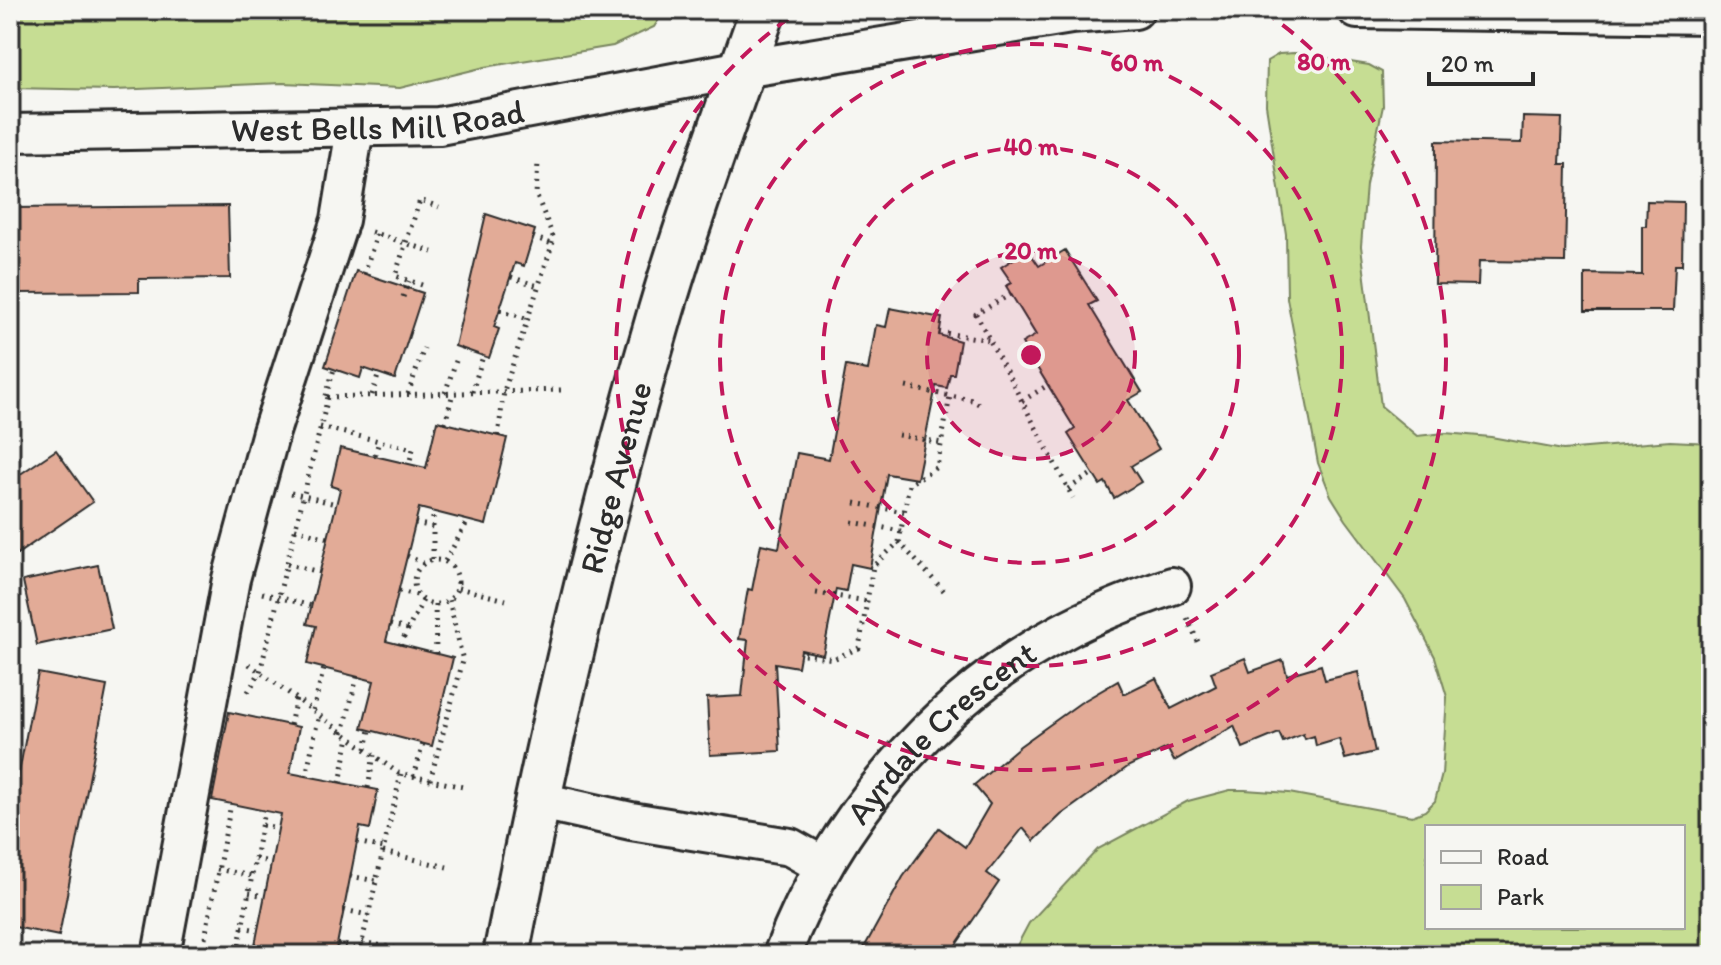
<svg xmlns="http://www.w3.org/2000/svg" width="1721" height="965" font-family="Itim,sans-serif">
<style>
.green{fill:#c6dd93;stroke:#78845f;stroke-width:2;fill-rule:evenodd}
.building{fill:#e2ab97;stroke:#2b2b2b;stroke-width:2}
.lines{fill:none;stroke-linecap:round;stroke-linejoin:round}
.minor-casing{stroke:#2b2b2b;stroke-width:42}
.major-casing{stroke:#2b2b2b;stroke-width:50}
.path{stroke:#2b2b2b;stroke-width:5;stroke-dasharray:2 6;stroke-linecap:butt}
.minor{stroke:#f6f6f2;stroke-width:36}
.major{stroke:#f6f6f2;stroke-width:44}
.ring{fill:none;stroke:#c2185b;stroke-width:4;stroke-dasharray:14 10}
.labels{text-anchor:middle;stroke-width:7;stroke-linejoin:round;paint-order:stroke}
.street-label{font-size:34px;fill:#2b2b2b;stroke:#f6f6f2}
.centre{fill:#c2185b;stroke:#f6f6f2;stroke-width:4}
.ring-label{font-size:24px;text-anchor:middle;font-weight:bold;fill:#c2185b;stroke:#f6f6f2;stroke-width:7;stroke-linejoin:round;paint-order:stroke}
</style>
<rect width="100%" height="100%" fill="#f6f6f2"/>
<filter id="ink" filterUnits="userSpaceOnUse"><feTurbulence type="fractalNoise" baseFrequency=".0125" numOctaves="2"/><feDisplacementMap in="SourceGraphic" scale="16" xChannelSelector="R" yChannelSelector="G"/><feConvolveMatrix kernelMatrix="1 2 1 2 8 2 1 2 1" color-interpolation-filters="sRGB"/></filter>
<g filter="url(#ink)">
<g class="green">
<path d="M10,10H665L654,27L613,46L485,67L400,88L283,83L114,90L10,88Z"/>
<path d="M1294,53L1369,65L1382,72L1383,106L1366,185L1361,246L1381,406L1417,436L1445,433L1491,437L1563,450L1670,441L1711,443V955H1012L1029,923L1098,849L1188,801L1230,790H1245L1289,793L1412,816L1425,811L1435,801L1442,774L1447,697L1435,657L1405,599L1346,520L1331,496L1318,463L1287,298L1286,234L1266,105L1267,61L1279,54ZM1427,827H1683V927H1427Z"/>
</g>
<g class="building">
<path d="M1523,117L1562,118L1560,164H1567L1565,262L1479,261L1478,285L1435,284L1436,141L1522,143Z"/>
<path d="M1647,201L1683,202L1682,265H1675L1673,311H1585V274L1642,275V226H1646Z"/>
<path d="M228,206L230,278L139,279V292L19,293V280H10V208Z"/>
<path d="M486,214L535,230L524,266L515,263L494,327L499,329L489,358L455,346Z"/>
<path d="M1028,250L1039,266L1065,250L1097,301L1089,305L1142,392L1128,400L1159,449L1131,466L1141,482L1114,498L1105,482L1100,485L1068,434L1075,429L1022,343L1036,335L1006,286L1012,283L1001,267Z"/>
<path d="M356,271L423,293L395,379L363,368L360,378L325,366Z"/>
<path d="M890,308L942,318L939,335L960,341L954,374H950L947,388L936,386L917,479L887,474L870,568L851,564L846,591L836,589L823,655L801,650L798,667L775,663L780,751L710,755L707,698L742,696L748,640L739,639L748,589L752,590L761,544L779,548L797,453L829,459L846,366L868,370L876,325L886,327Z"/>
<path d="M437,421L507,438L486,525L419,508L386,641L453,658L432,746L362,728L374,681L307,664L316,626L307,624L340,489L331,486L340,448L426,468Z"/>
<path d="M56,450L93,502L10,559V481Z"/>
<path d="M98,565L112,629L37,645L23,581Z"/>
<path d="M1245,658L1250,672L1283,660L1287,675L1321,665L1325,680L1358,672L1375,752L1345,759L1339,739L1316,746L1314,736L1305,739L1303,734L1283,742L1279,733L1243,748L1234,726L1174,761L1167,748L1129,766L1061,815L1034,841L1023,828L987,873L999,882L949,955H860L903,877L939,828L965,847L990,804L974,785L1020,746L1080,703L1118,681L1124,694L1156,678L1171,709L1216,686L1211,672Z"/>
<path d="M38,673L107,686L59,936L10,926V820Z"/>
<path d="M229,712L299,727L290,773L378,790L370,829L360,827L335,955H253L281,814L212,800Z"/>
</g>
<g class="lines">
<defs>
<g id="minor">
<path d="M1357,10L1711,15"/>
<path id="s1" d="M10,133L439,126L743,69L1071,15L1135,10"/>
<path d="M536,800L631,821L790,847L824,866"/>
<path d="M161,955L231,579L271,432L340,220L355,129"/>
<path id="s2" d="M782,955C832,823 934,700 1060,633C1096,613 1134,599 1172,586"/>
</g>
<g id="major">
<path id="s3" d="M506,955C548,739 598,526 660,314C690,212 728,111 763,10"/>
</g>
</defs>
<use href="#minor" class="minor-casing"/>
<use href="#major" class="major-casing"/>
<g class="path">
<path d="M371,232L433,252"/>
<path d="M533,237L552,244"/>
<path d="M364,274L377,234"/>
<path d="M511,277L538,286"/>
<path d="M422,285L395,276L420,200L439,207"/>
<path d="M1011,294L976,314L1073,498"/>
<path d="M403,297L409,281"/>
<path d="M500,310L528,319"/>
<path d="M939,332L989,340"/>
<path d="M906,387L950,396"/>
<path d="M472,392L483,356"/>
<path d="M445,393L457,358"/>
<path d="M408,394L424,348"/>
<path d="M372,395L379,373"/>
<path d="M326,396L334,369"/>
<path d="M327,397L561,390"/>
<path d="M1022,401L1048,385"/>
<path d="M445,423L453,393"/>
<path d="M320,427L413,449L409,464"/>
<path d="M898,435L942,443"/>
<path d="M498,436L504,391L554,239L536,194L538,163"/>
<path d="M375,455L379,441"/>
<path d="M1068,489L1093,473"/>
<path d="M291,493L336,504"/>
<path d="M855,503L904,512"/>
<path d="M852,522L901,531"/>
<path d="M415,523L433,527"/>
<path d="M295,529L328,538"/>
<path d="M899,542L944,591"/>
<path d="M407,556L423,563"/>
<path d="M433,559V512"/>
<circle cx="436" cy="582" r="22"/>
<path d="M445,561L468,521"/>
<path d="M287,564L320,572"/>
<path d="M458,588L506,600"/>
<path d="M399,591L417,595"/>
<path d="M262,593L312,606"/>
<path d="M816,593L867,601"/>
<path d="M435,604L436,653"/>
<path d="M1187,618L1198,642"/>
<path d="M390,625L408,629"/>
<path d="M400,645L423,600"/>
<path d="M804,654L833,659L859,648L873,566L899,542L909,484L937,467L950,396L972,400L982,406"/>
<path d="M249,664L398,773L463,787"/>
<path d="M248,692L260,672L328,397"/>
<path d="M313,710L324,668"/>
<path d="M290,725L296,698"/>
<path d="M343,733L357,677"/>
<path d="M366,749L370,730"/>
<path d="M306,776L319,715"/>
<path d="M414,777L423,743"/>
<path d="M430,780L463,661L449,600"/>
<path d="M340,783L349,737"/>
<path d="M368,788L374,755"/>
<path d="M262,825L278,828"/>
<path d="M357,842L384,848"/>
<path d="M383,852L447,867"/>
<path d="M255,859L271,862"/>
<path d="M217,869L252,876"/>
<path d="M350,876L376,881"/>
<path d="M249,893L265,896"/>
<path d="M344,910L368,915"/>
<path d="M242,927L258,930"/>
<path d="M205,938L231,804"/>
<path d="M362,942L430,955"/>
<path d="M337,944L360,949"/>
<path d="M239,945L264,811"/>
<path d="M359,955L401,774"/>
</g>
<use href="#minor" class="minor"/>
<use href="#major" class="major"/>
</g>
</g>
<circle cx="1031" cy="355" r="104" fill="#c2185b" fill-opacity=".12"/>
<g class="ring">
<circle cx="1031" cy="355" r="104"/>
<circle cx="1031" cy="355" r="208"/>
<circle cx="1031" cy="355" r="311"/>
<path d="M1263 11A415 415 0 1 1 799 11"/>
</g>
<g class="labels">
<g class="street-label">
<text dy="12" stroke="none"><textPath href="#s1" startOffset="368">West Bells Mill Road</textPath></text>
<text dy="12" stroke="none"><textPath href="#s3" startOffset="490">Ridge Avenue</textPath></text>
<text dy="12" stroke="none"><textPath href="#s2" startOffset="278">Ayrdale Crescent</textPath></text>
</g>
</g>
<circle cx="1031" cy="355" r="12" class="centre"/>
<g class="ring-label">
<text x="1324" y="70">80 m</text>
<text x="1137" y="71">60 m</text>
<text x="1031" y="155">40 m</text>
<text x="1031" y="259">20 m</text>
</g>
<rect width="1721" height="965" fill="none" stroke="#f6f6f2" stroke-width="40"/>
<rect x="20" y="20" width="1681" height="925" fill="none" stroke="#2b2b2b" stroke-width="3" filter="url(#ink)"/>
<rect x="1425" y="825" width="260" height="104" fill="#f6f6f2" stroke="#a5a5a2" stroke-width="2"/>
<rect x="1441" y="851" width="40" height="12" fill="#f6f6f2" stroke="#a5a5a2" stroke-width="2"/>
<text x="1497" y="865" font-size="24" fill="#2b2b2b">Road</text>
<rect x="1441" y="885" width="40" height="24" fill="#c6dd93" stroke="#a5a5a2" stroke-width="2"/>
<text x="1497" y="905" font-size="24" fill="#2b2b2b">Park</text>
<path d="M1429 72v12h104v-12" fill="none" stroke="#2b2b2b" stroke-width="4"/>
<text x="1441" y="72" font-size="24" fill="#2b2b2b" stroke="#f6f6f2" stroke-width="6" paint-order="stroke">20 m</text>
</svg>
